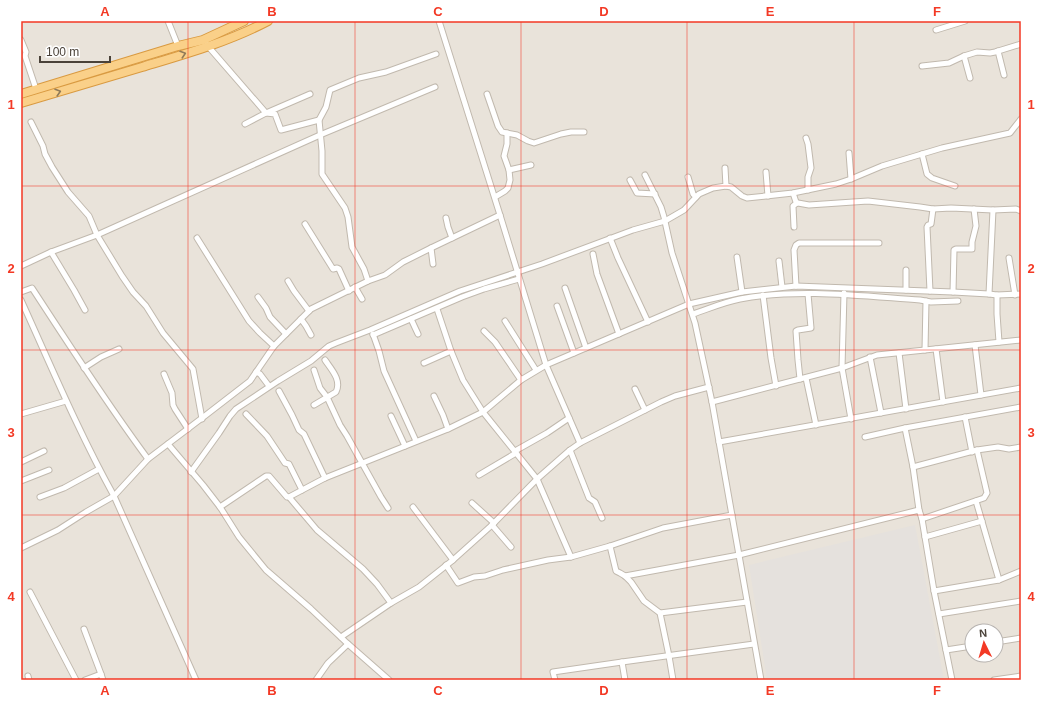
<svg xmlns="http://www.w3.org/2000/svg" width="1042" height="701" font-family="Helvetica,sans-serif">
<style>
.residential{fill:#e9e3da;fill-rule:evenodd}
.industrial{fill:#e5e1dd}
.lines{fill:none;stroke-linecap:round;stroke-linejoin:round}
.minor-casing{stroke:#c1b9ae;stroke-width:7}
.trunk-casing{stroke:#d99a41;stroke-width:10}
.minor{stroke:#fff;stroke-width:5}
.trunk{stroke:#fad089;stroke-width:8}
.oneway{stroke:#907b59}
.grid{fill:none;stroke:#f33925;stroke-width:1;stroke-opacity:0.55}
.neatline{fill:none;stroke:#f33925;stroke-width:1.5}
.grid-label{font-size:13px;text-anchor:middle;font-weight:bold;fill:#f33925}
</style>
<rect width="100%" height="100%" fill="#f5f2ec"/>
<path class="residential" d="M21,21H1021V680H21ZM972,631H996V655H972Z"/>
<path class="industrial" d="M915,525L944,680H767L749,565Z"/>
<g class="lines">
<defs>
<g id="minor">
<path d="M168,21L178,46"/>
<path d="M439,21L500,215L546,365L580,443"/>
<path d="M936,30L965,21"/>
<path d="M21,40L26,52L25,56L36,89"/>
<path d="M207,45L266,113L275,114L281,130L319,120"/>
<path d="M998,51L1004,75"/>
<path d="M964,56L970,78"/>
<path d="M922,66L949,63L964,56L977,52L990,53L995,52L1021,44"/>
<path d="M487,94L498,126L502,132L517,135L528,141L534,143L561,134L571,132H584"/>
<path d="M31,122L43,146L45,154L52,167L68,192L89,216L97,235L122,276L133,292L146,306L163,333L193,369L202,419"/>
<path d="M245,124L266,113L310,94"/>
<path d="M806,138L808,144L811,168L808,177V190"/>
<path d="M849,153L851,179"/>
<path d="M922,154L927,174L932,178L955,186"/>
<path d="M725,168L726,186"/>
<path d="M509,170L531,165"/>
<path d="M766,172L768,196"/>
<path d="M645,175L661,207L664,217L672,253L695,323L712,402L761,680"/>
<path d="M688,177L693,194L696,197"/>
<path d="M630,180L637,193L655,194"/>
<path d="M793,193L796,202L798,203L809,205L868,201L920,207L933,209L951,208L993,210L1016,209L1021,211"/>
<path d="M495,197L505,191L508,188L510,180L509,170L504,156L507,144V133"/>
<path d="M446,218L448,227L452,238"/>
<path d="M305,224L333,269L337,268L339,269L349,291"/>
<path d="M794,227L793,206L797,203"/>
<path d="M197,238L249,321L260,333L274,346"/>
<path d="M610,238L618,258L648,322"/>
<path d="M431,248L433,264"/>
<path d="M51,252L74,290L85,310"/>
<path d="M593,254L597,274L619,334"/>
<path d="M737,257L742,292"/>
<path d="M1009,258L1015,295"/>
<path d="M779,261L782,287"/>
<path d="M21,266L51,252L97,235L320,135L435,87"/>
<path d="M288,281L294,291L309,311"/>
<path d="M368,281L364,269L352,247L348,217L345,208L322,174V151L319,120L326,107L330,90L359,78L386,72L436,54"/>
<path d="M796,286L794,250L796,245L799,243H879"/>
<path d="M355,287L362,299"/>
<path d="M565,288L586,348"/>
<path d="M906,290V270"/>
<path d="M930,291L927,227L928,225L931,224L933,209"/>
<path d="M21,292L32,288C70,346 107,404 148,459"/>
<path d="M953,292L954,250L956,249H972V242L976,226L974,209"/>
<path d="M844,293L842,368L851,419"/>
<path d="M989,294L993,210"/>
<path d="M763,295L771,358L776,386"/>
<path d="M997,295V314L999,342"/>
<path d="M258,297L266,308L270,317L286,334"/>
<path d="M21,300C51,366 79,433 114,496L196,680"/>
<path d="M557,306L574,353"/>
<path d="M437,309L451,351L463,380L483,412L537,479L571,557"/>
<path d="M693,314C708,309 724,302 740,299C798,288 862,296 920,300L931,302L958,301"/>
<path d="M301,319L306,326L311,335"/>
<path d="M411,319L418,334"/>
<path d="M505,321L536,370"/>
<path d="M484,331L495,342L521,380"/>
<path d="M373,334L379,351L384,371L416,441"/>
<path d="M373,335L462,297L484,289L519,279"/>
<path d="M975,345L981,395"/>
<path d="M936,349L943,402"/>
<path d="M925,350L926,301"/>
<path d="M899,353L906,409"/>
<path d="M870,357L881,413"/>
<path d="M424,363L451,351"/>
<path d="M84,368L101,357L119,349"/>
<path d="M314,370L320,388L327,397L340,425L347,436L381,497L388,508"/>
<path d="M256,372L260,374L269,386"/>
<path d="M164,374L172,393L173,405L175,409L188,429"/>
<path d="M806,378L816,425"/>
<path d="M800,379L798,360L796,331L798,330L811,328L808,294"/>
<path d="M635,389L645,410"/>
<path d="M279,391L292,415L299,430L304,434L325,478"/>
<path d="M434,396L443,415L448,429"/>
<path d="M712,402L842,368L877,355L1021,340"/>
<path d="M314,405L336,392C342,380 331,369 325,360"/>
<path d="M21,414L66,401"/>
<path d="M246,414L267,436L285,463L289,464L302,490"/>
<path d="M391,416L405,446"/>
<path d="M965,417L972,452"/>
<path d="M905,428L913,467L919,510L922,519L934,591L952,680"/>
<path d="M865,437L905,428L1021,407"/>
<path d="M719,442L1021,388"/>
<path d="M168,444L203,485L220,507L239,537L266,570L311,609L348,644L389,680"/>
<path d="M570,450L589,498L595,502L602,518"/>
<path d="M515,451L547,433L569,418"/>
<path d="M21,462L44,451"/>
<path d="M913,467L977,450L998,447L1009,449L1021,447"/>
<path d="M191,472L219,433L230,416L236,409L278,381L311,361L329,346L336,343L370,330L460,291L542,264L633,230L665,221L684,210L699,194L713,188L726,186L731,187L742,196L747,198L793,193L836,184L851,179L882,166L942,148L1010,133L1021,119"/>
<path d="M479,475L516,453"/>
<path d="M21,481L49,470"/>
<path d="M40,497L64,488L99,469"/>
<path d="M289,497L317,530L363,569L377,584L391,603"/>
<path d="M976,501L999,580"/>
<path d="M472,503L494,523"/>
<path d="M220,507L266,476H269L287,497H289L325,478L448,429L483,412L521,380L546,365L689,304L742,292L796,286L953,292L989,294L997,295L1021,294"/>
<path d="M413,507L453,560"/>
<path d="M922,519L984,498L987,493L977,450"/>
<path d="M492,525L511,547"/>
<path d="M925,537L982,521"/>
<path d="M610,546L616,571L620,573L625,576L631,582L644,601L660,613L669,656L673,680"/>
<path d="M21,548L58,530L86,512L114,496L148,459L206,415L250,381L274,346L311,309L368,281L385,275L403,262L431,248L500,215"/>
<path d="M446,565L458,583L474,577L485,576L503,570L548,560L571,557L610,546L663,528L732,515"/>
<path d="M625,576L739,555L919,510"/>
<path d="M934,591L999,580L1021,571"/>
<path d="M30,592L76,680"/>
<path d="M660,613L747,602"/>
<path d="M939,614L1021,601"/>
<path d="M84,629L101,674"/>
<path d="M341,637L391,603L419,587L453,560L492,525L537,479L570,450L580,443L661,402L675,396L709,387"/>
<path d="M996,642L1021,638"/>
<path d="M946,650L972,646"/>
<path d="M622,662L625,680"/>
<path d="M28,676L29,680"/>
<path d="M85,680L101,674L103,680"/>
<path d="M316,680L328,663L348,644"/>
<path d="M555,680L553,672L622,662L754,644"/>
<path d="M994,680L1021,676"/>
</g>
<g id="trunk">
<path d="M21,94L178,46L203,40L244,21"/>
<path d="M21,103C61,91 101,79 142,67C185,54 228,42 268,21"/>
</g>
</defs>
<use href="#minor" class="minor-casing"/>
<use href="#trunk" class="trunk-casing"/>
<use href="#minor" class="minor"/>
<use href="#trunk" class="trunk"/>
</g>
<defs><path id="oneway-chevron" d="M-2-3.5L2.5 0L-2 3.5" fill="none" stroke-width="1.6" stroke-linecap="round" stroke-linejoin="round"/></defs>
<g class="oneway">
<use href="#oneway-chevron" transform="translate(183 54) rotate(-18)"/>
<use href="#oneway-chevron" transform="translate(58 92) rotate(-17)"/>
</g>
<path class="grid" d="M188,21V680M355,21V680M521,21V680M687,21V680M854,21V680M21,186H1021M21,350H1021M21,515H1021"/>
<rect width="1042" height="701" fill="none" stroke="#ffffff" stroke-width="44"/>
<g transform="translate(984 643) rotate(355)"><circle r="19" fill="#ffffff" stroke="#b7b3b0"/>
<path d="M0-3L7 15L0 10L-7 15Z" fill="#f33925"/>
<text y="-6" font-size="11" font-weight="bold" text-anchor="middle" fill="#4a4239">N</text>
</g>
<path d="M40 56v6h70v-6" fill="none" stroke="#4a4239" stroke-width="2"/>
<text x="46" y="56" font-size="12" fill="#4a4239" stroke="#ffffff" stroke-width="3" paint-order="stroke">100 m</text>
<rect x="22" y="22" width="998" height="657" class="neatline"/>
<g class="grid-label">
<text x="105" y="16">A</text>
<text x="272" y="16">B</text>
<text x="438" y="16">C</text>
<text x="604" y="16">D</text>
<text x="770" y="16">E</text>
<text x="937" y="16">F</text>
<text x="11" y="109">1</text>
<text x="1031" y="109">1</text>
<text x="11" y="273">2</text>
<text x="1031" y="273">2</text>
<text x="11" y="437">3</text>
<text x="1031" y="437">3</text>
<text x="11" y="601">4</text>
<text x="1031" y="601">4</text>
<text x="105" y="695">A</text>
<text x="272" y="695">B</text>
<text x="438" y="695">C</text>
<text x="604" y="695">D</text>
<text x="770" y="695">E</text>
<text x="937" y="695">F</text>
</g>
</svg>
